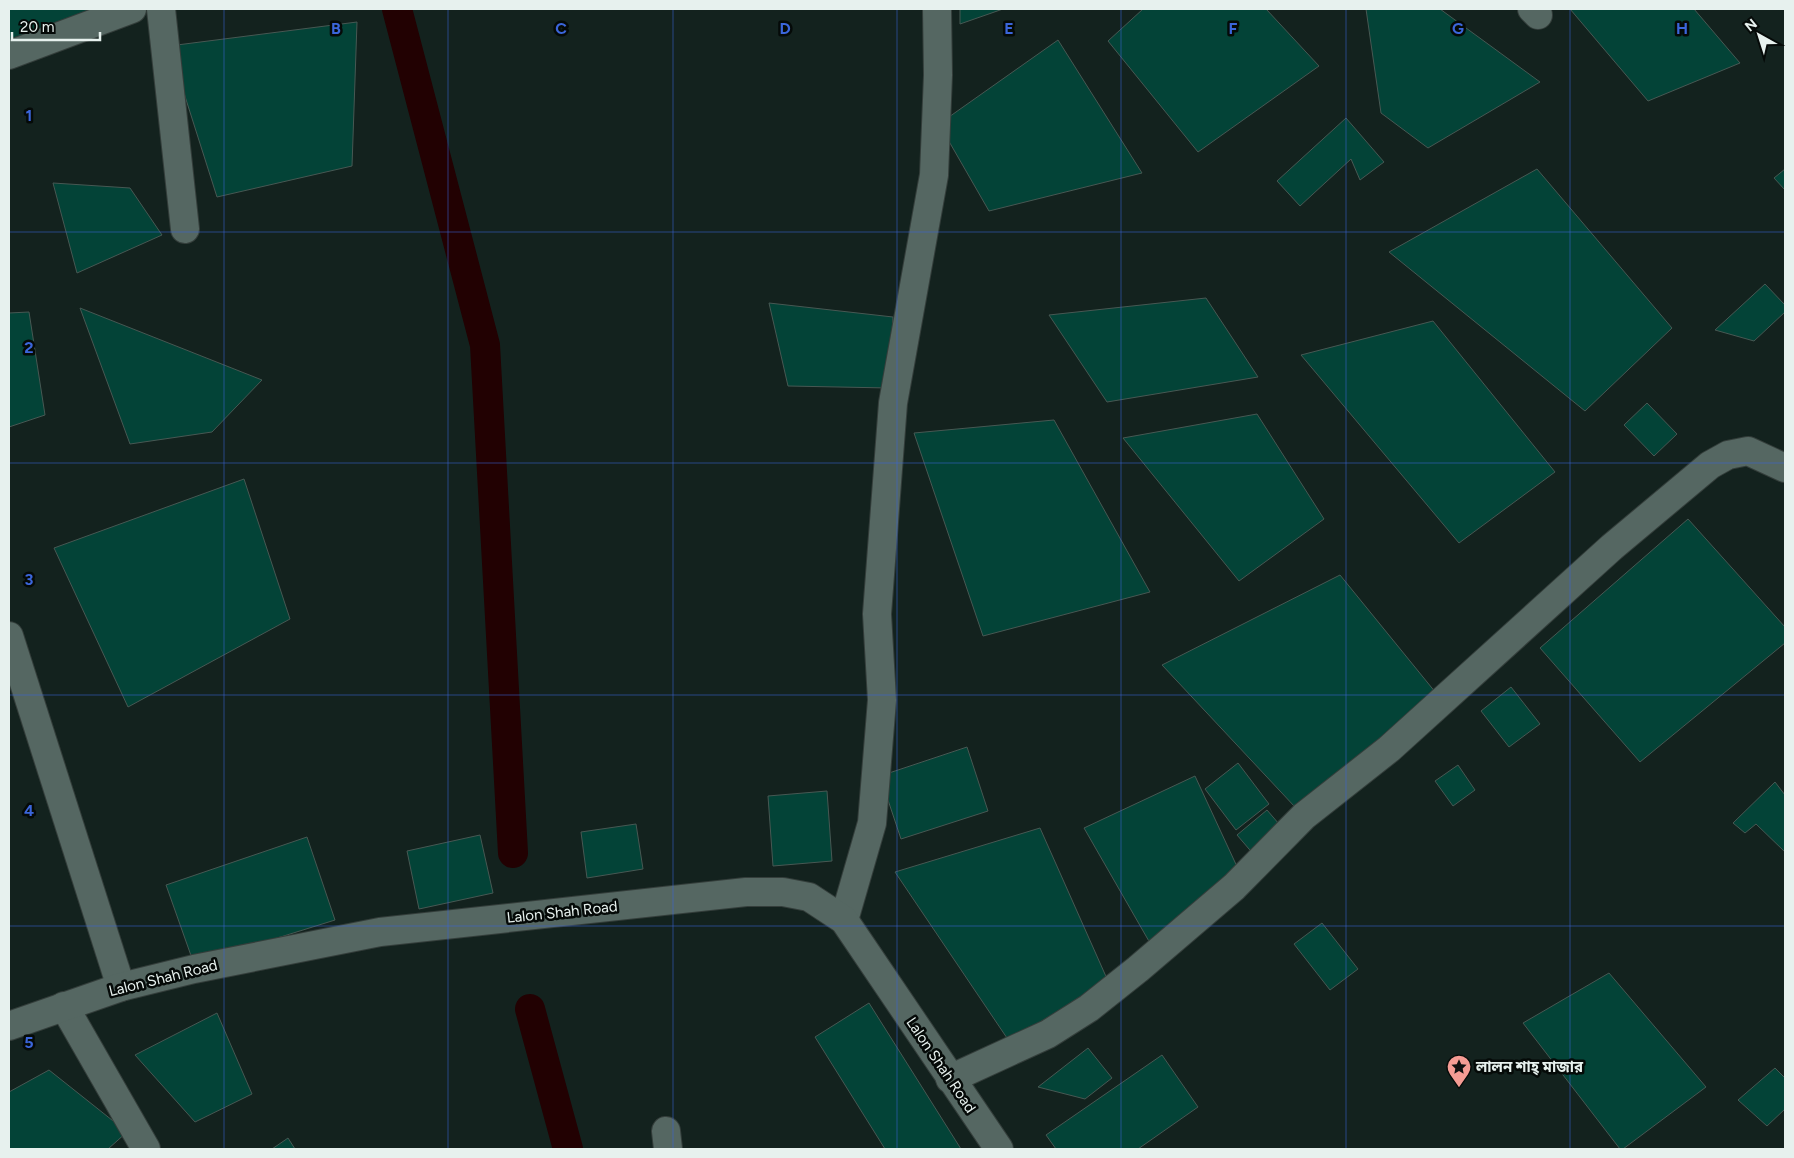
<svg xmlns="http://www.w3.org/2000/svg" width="1794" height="1158" font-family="Figtree,'Noto Sans Bengali',sans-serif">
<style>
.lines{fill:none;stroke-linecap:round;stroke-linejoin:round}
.canal{stroke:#220102;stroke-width:30}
.building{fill:#034337;stroke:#475853}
.minor-casing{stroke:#343e3b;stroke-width:30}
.minor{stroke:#556762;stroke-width:28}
.grid{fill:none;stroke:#3b66db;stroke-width:1;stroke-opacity:0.55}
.labels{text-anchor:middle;stroke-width:5;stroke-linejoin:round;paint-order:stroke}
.street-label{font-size:15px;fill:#e7f1ee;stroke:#050a08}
.poi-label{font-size:15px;font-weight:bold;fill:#e7f1ee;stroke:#050a08;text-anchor:start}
.grid-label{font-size:16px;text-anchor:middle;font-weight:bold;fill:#3b66db;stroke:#050a08;stroke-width:5;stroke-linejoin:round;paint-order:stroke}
</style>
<rect width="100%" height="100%" fill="#13221e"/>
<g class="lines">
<g class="canal">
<path d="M397,9L485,345L513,853"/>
<path d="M530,1009L568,1149"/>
</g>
</g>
<g class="building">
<path d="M9,9H123L9,47Z"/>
<path d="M960,9H1003L960,24Z"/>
<path d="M1143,9H1266L1319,66L1198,152L1108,41Z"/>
<path d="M1366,9H1440L1540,82L1428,148L1381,113Z"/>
<path d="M1570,9H1694L1740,63L1648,101Z"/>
<path d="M357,22L352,166L217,197L169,46Z"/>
<path d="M1058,40L1142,173L989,211L939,124Z"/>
<path d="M1346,118L1384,162L1360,180L1351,159L1300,206L1277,181Z"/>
<path d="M1537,169L1672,328L1585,411L1389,252Z"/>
<path d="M1785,169V190L1774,178Z"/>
<path d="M53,183L130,188L162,235L77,273Z"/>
<path d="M1765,284L1785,305V312L1754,341L1715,330Z"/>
<path d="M1206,298L1258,377L1107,402L1049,315Z"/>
<path d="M769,303L893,317L889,388L788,386Z"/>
<path d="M80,308L262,380L212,432L130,444Z"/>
<path d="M29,312L45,415L9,427V313Z"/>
<path d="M1433,321L1555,472L1459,543L1301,355Z"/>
<path d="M1647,403L1677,434L1654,456L1624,425Z"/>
<path d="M1257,414L1324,519L1239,581L1123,438Z"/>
<path d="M1054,420L1150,592L983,636L914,433Z"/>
<path d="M244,479L290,619L128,707L54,548Z"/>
<path d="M1688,519L1785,627V643L1640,762L1540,648Z"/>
<path d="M1340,575L1436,693L1295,807L1162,665Z"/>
<path d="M1511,687L1540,724L1509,747L1481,711Z"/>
<path d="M967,747L988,811L901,839L880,776Z"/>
<path d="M1238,763L1269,804L1236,830L1205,789Z"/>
<path d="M1458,765L1475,790L1453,806L1435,781Z"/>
<path d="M1195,776L1240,873L1150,943L1084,828Z"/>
<path d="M1775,782L1785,795V852L1756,824L1745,833L1733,823Z"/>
<path d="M827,791L832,861L773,866L768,796Z"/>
<path d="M1267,810L1285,831L1255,856L1237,835Z"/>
<path d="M636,824L643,869L587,878L581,832Z"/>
<path d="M1040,828L1108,981L1009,1041L895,872Z"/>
<path d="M480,835L493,893L419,909L407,851Z"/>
<path d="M307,837L335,920L194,964L166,885Z"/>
<path d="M1322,923L1358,969L1330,990L1294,944Z"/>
<path d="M1609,973L1706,1087L1623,1149H1620L1523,1023Z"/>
<path d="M869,1003L961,1149H885L815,1037Z"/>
<path d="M217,1013L252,1094L195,1122L135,1055Z"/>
<path d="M1088,1048L1112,1078L1085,1099L1038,1087Z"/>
<path d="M1162,1055L1198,1107L1138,1149H1056L1046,1135Z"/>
<path d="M1775,1068L1785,1078V1109L1767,1126L1738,1100Z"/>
<path d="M49,1070L127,1132L108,1149H9V1092Z"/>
<path d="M288,1138L295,1149H272Z"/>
</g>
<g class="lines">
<defs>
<g id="minor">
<path d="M161,9L185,229"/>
<path d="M1532,9L1538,15"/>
<path d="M9,55L132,9"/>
<path d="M9,636L121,987"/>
<path d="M844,920L872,823L882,700L877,614L893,403L934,175L938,75L937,9"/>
<path d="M64,1006L146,1149"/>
<path d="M9,1026L121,987L194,969L380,932L746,892H783L809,897L844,920L999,1149"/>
<path d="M950,1079L1048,1034L1089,1008L1138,969L1234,887L1304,816L1389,749L1612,547L1710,465L1728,455L1748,451L1785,468"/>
<path d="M666,1131L668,1149"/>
</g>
</defs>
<use href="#minor" class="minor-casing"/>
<use href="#minor" class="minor"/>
</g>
<path class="grid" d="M224,9V1149M448,9V1149M673,9V1149M897,9V1149M1121,9V1149M1346,9V1149M1570,9V1149M9,232H1785M9,463H1785M9,695H1785M9,926H1785"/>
<defs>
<symbol id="sight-pin" viewBox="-11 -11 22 30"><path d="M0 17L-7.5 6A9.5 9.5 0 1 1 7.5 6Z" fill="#f59c94" stroke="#050a08"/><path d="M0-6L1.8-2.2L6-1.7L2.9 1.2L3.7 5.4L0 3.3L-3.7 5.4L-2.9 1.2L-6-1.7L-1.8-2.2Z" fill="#111"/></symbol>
</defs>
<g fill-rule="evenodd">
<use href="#sight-pin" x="1445" y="1053" width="28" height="38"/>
</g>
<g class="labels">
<g class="street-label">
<text transform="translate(562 912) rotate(-6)" y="5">Lalon Shah Road</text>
<text transform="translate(163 978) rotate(-14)" y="5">Lalon Shah Road</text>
<text transform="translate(941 1065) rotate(56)" y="5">Lalon Shah Road</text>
</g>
<g class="poi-label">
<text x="1476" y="1072">লালন শাহ্‌ মাজার</text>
</g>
</g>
<g class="grid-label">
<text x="336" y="34">B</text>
<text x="561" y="34">C</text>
<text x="785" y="34">D</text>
<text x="1009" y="34">E</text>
<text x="1233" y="34">F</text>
<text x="1458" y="34">G</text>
<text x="1682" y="34">H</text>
<text x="29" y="121">1</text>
<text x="29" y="353">2</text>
<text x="29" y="585">3</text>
<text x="29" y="816">4</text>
<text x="29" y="1048">5</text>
</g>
<rect width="1794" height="1158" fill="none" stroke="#e7f1ee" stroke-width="20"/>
<g transform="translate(1759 35) rotate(321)" stroke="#050a08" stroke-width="4" paint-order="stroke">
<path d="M0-4L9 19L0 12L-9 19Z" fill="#e7f1ee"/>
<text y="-8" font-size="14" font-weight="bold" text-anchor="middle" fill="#e7f1ee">N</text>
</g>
<path d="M12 32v8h88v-8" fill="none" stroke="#e7f1ee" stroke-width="2.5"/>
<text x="20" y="32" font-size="15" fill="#e7f1ee" stroke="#050a08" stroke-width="4" paint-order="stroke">20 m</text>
</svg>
